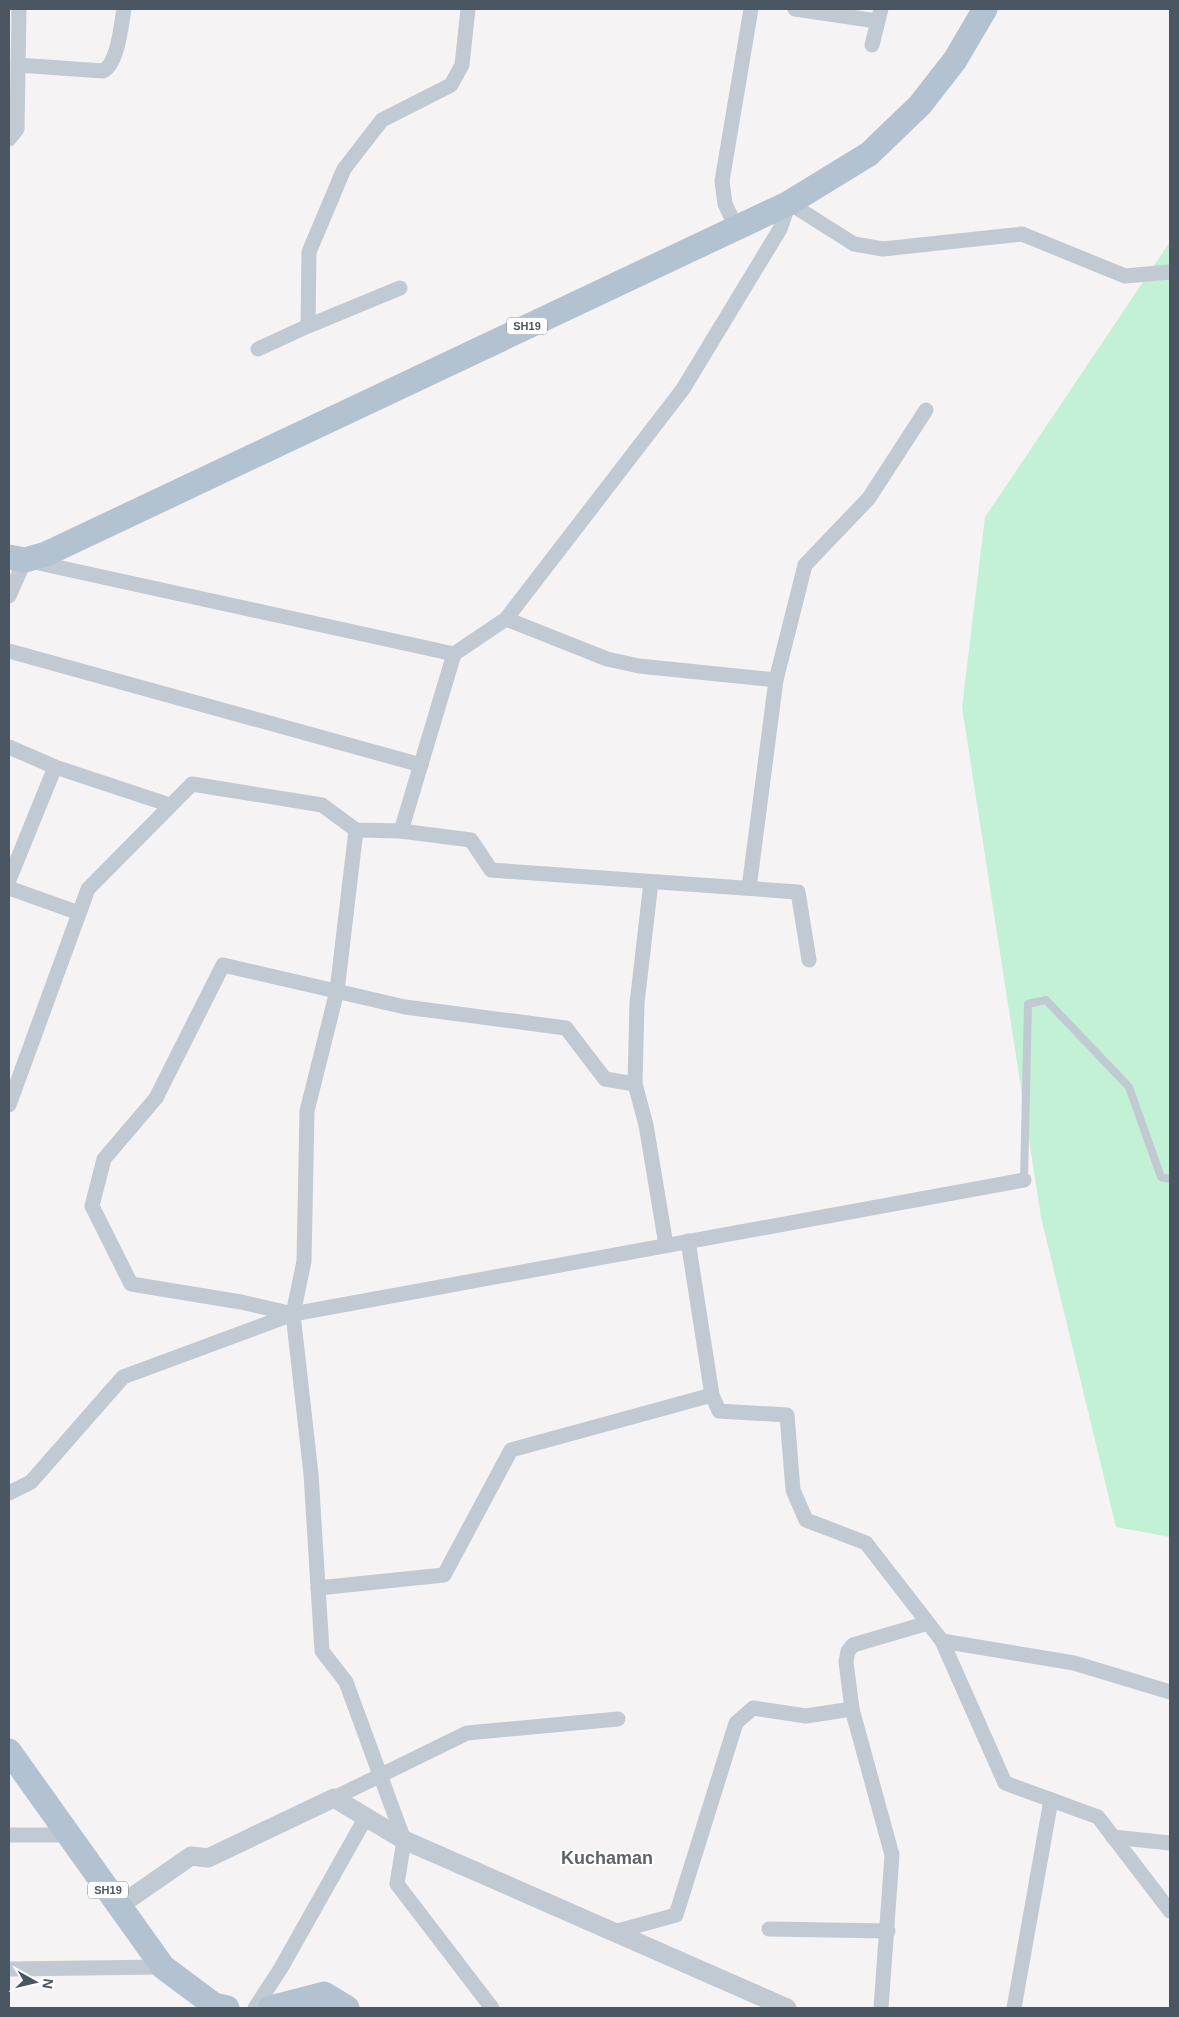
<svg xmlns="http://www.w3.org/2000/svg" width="1179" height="2017" font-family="Helvetica,sans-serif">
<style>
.green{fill:#c3f1d5}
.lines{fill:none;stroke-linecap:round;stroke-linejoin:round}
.service{stroke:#c1cad2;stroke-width:8}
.minor{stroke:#c1cad2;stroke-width:15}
.tertiary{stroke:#c1cad2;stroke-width:19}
.primary{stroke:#b3c2d1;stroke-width:25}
.labels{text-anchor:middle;stroke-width:4;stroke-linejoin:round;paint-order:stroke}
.shield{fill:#fff;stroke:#808990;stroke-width:1}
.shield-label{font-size:11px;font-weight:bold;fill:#4a5661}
.district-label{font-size:18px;font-weight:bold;fill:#5f6368;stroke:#fff}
</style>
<rect width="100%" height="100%" fill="#f5f3f3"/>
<path class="green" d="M1170,242V1537L1116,1527L1041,1217L962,707L985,517Z"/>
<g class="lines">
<path class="service" d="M1024,1180L1028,1004L1046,1000L1129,1087L1161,1177L1170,1179"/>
<g class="minor">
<path d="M795,9L877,21"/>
<path d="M872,45L881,9"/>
<path d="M18,65L103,71C118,63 121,26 124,9"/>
<path d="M9,139L17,129L19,9"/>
<path d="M736,227L725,204L722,181L751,9"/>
<path d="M308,326L309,252L344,169L382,120L451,85L462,65L468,9"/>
<path d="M258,349L308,326L400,288"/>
<path d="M9,596L25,560L454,654"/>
<path d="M506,619L607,659L639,666L776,680"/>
<path d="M9,651L421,765"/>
<path d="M9,747L55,767L170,805"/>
<path d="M356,830L337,991L307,1111L304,1261L293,1314L311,1474L322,1651L346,1682L404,1840L397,1884L492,2008"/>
<path d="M401,831L454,654L506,619L683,389L780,229L789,203L854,244L883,249L1022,234L1125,276L1170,272"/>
<path d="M9,880L55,767"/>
<path d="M9,888L79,913"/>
<path d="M749,888L776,680L805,565L869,498L926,410"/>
<path d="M635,1084L637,1003L651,882"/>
<path d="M9,1105L88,889L192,784L322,805L356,830L401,831L471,840L491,870L798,892L809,960"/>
<path d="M688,1241L712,1395L719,1411L787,1415L793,1490L806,1520L866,1543L942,1641L1005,1783L1098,1817L1170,1911"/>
<path d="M293,1314L241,1302L131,1284L92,1206L104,1159L156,1098L223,965L405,1007L566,1028L605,1079L635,1084L646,1125L666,1245"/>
<path d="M9,1493L31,1482L123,1377L293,1314L1024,1180"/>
<path d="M318,1588L444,1575L511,1450L712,1395"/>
<path d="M942,1641L1074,1663L1170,1692"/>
<path d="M334,1798L467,1733L618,1719"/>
<path d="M9,1835H68"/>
<path d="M1113,1837L1170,1843"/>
<path d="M769,1929L888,1931"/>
<path d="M614,1932L676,1915L736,1723L753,1708L806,1716L852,1709"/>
<path d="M9,1969L163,1967"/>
<path d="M255,2008L281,1968L366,1817"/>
<path d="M881,2008L892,1855L852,1709L846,1662L848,1651L853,1645L928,1623"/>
<path d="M1014,2008L1051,1800"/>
</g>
<path class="tertiary" d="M119,1906L191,1856L208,1858L334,1798L404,1840L787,2008"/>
<g class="primary">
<path d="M9,557L25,560L46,554L789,203L869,154L920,105L955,60L985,9"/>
<path d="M9,1751L163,1967L214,2005L227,2008"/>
<path d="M270,2008L324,1994L347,2008"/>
</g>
</g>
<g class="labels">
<g class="shield">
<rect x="507" y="317.5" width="40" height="17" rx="4"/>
<rect x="88" y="1881.5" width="40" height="17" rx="4"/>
</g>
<g class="shield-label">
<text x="527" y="330">SH19</text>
<text x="108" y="1894">SH19</text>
</g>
<g class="district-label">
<text x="607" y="1864">Kuchaman</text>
</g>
</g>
<rect width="1179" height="2017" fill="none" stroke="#4a5661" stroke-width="20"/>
<g transform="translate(35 1982) rotate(98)" stroke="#ffffff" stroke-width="4" paint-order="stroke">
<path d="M0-4L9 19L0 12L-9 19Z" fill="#4a5661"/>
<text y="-8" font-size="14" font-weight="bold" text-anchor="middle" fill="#4a5661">N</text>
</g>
</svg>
